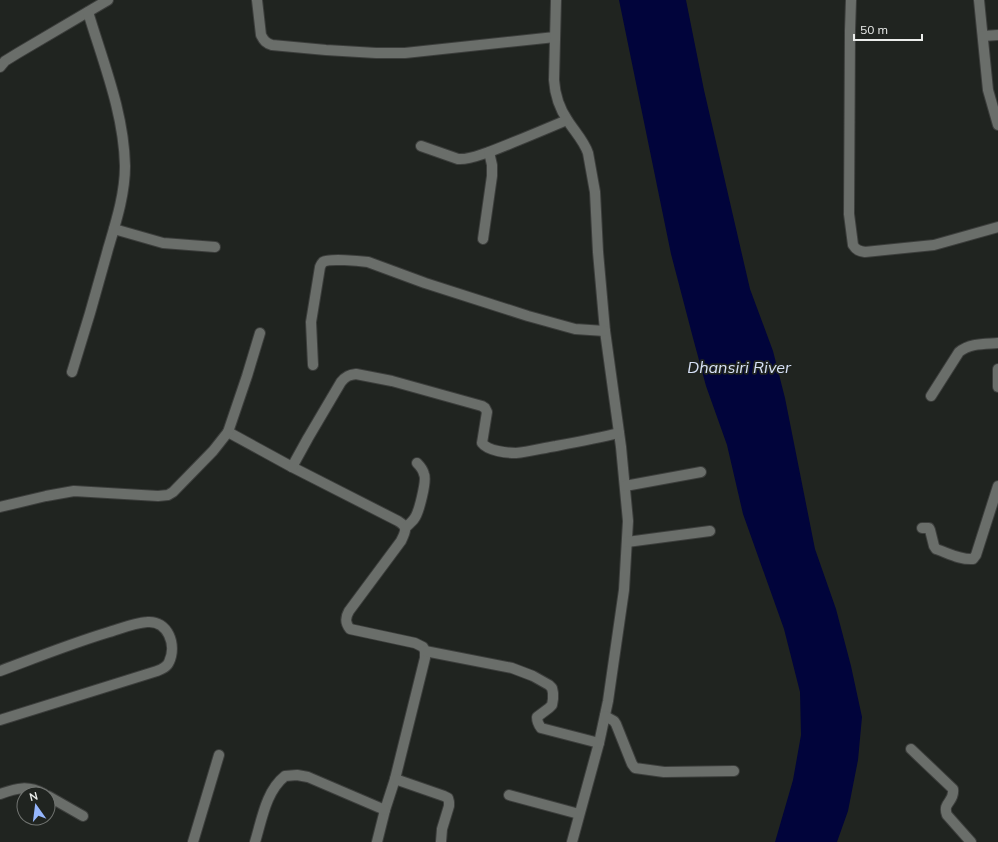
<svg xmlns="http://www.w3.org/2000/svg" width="998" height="842" font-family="Mulish,sans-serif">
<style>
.water{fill:#01043b}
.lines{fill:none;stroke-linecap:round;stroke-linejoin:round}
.minor-casing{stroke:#3c3e3c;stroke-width:12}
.minor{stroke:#6a6e6a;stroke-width:10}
.labels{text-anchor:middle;stroke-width:3.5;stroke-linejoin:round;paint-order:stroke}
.water-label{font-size:16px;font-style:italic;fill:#d8e2f8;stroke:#202420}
</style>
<rect width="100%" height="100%" fill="#202420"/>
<path class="water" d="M619,0H686L704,90L750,289L773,351L785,398L815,549L836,609L851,666L862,717L858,760L848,811L837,842H775L793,780L801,735L800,692L784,629L743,514L727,445L706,386L693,338L671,254Z"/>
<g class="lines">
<defs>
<g id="minor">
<path d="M257,0L261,35C264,41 266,43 272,45L326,50L376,53H405L555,37"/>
<path d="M556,0L554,80C555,96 559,108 568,121C575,132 584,141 588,153L595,192L598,252L605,331L621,447L628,521L624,590L608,701L599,743L572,842"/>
<path d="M851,0L850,31L849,214L853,245C856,250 859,251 865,252L934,245L998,227"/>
<path d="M979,0L988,90L998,125"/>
<path d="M983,36L998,35"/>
<path d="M0,67L5,61L18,53L108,0"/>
<path d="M421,146L458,159C469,160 479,155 489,152C515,142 541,131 567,120"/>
<path d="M114,229L163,243L215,247"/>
<path d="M483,239L492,176V165L489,152"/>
<path d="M313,365L311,322L320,267C321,265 321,264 323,262C329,258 360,261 368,262L425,283L528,316L575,329L605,331"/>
<path d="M998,369V387"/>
<path d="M72,372C85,331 97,290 108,249C116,222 125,194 125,166C124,113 103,62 88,12"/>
<path d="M931,396L959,352C970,343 984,344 998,343"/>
<path d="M228,432L292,467L398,521C408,527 406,531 401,541L349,611C345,618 345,623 350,629L415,643L423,647L425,651V658L395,779L385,810L377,842"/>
<path d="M292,467L308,438L341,382C346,376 349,375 356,374L392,381L482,406L485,408L487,412L482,443C488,451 507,453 516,453C529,452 543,448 556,446C577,442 598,438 619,433"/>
<path d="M625,486L701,472"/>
<path d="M0,507L46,496L74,491L158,496L168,495L173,492L213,451L228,432L247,376L260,333"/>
<path d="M405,528C408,525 412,522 414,519C419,513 427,480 424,474C423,470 420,466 417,463"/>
<path d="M922,528H929L930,530L934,546L936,549C948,553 960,560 973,559L976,555L998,486"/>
<path d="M627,542L710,531"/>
<path d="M425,651L512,668L533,676L549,685L552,688L553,693V699L552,705L549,708L537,717C537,722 538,724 541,728L599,743"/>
<path d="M0,671C35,658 70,644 106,633C120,629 133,623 147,622C168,620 177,645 169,662C167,667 162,669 157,671L0,720"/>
<path d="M605,716L614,721L616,724L632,764L635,768L664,772L734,771"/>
<path d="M911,749L953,789C955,802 942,802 947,815L971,842"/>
<path d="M395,779L444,796L448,798L449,802V806L442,829L441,842"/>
<path d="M0,794C17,788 28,785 44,794"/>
<path d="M509,795L579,814"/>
<path d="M48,796L83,816"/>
<path d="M193,842L219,755"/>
<path d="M255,842C262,819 266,791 285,776L297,775L308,777L385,810"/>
</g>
</defs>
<use href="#minor" class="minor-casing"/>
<use href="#minor" class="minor"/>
</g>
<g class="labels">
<g class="water-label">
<text x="739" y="373">Dhansiri River</text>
</g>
</g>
<g transform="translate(36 806) rotate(346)"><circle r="19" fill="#202420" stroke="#717471"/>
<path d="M0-3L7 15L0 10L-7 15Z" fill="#95b6fd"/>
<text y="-6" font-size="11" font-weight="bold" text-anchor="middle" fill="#ebedeb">N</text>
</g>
<path d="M854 34v6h68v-6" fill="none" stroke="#ebedeb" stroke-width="2"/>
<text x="860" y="34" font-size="12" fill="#ebedeb" stroke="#202420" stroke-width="3" paint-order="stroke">50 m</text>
</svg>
